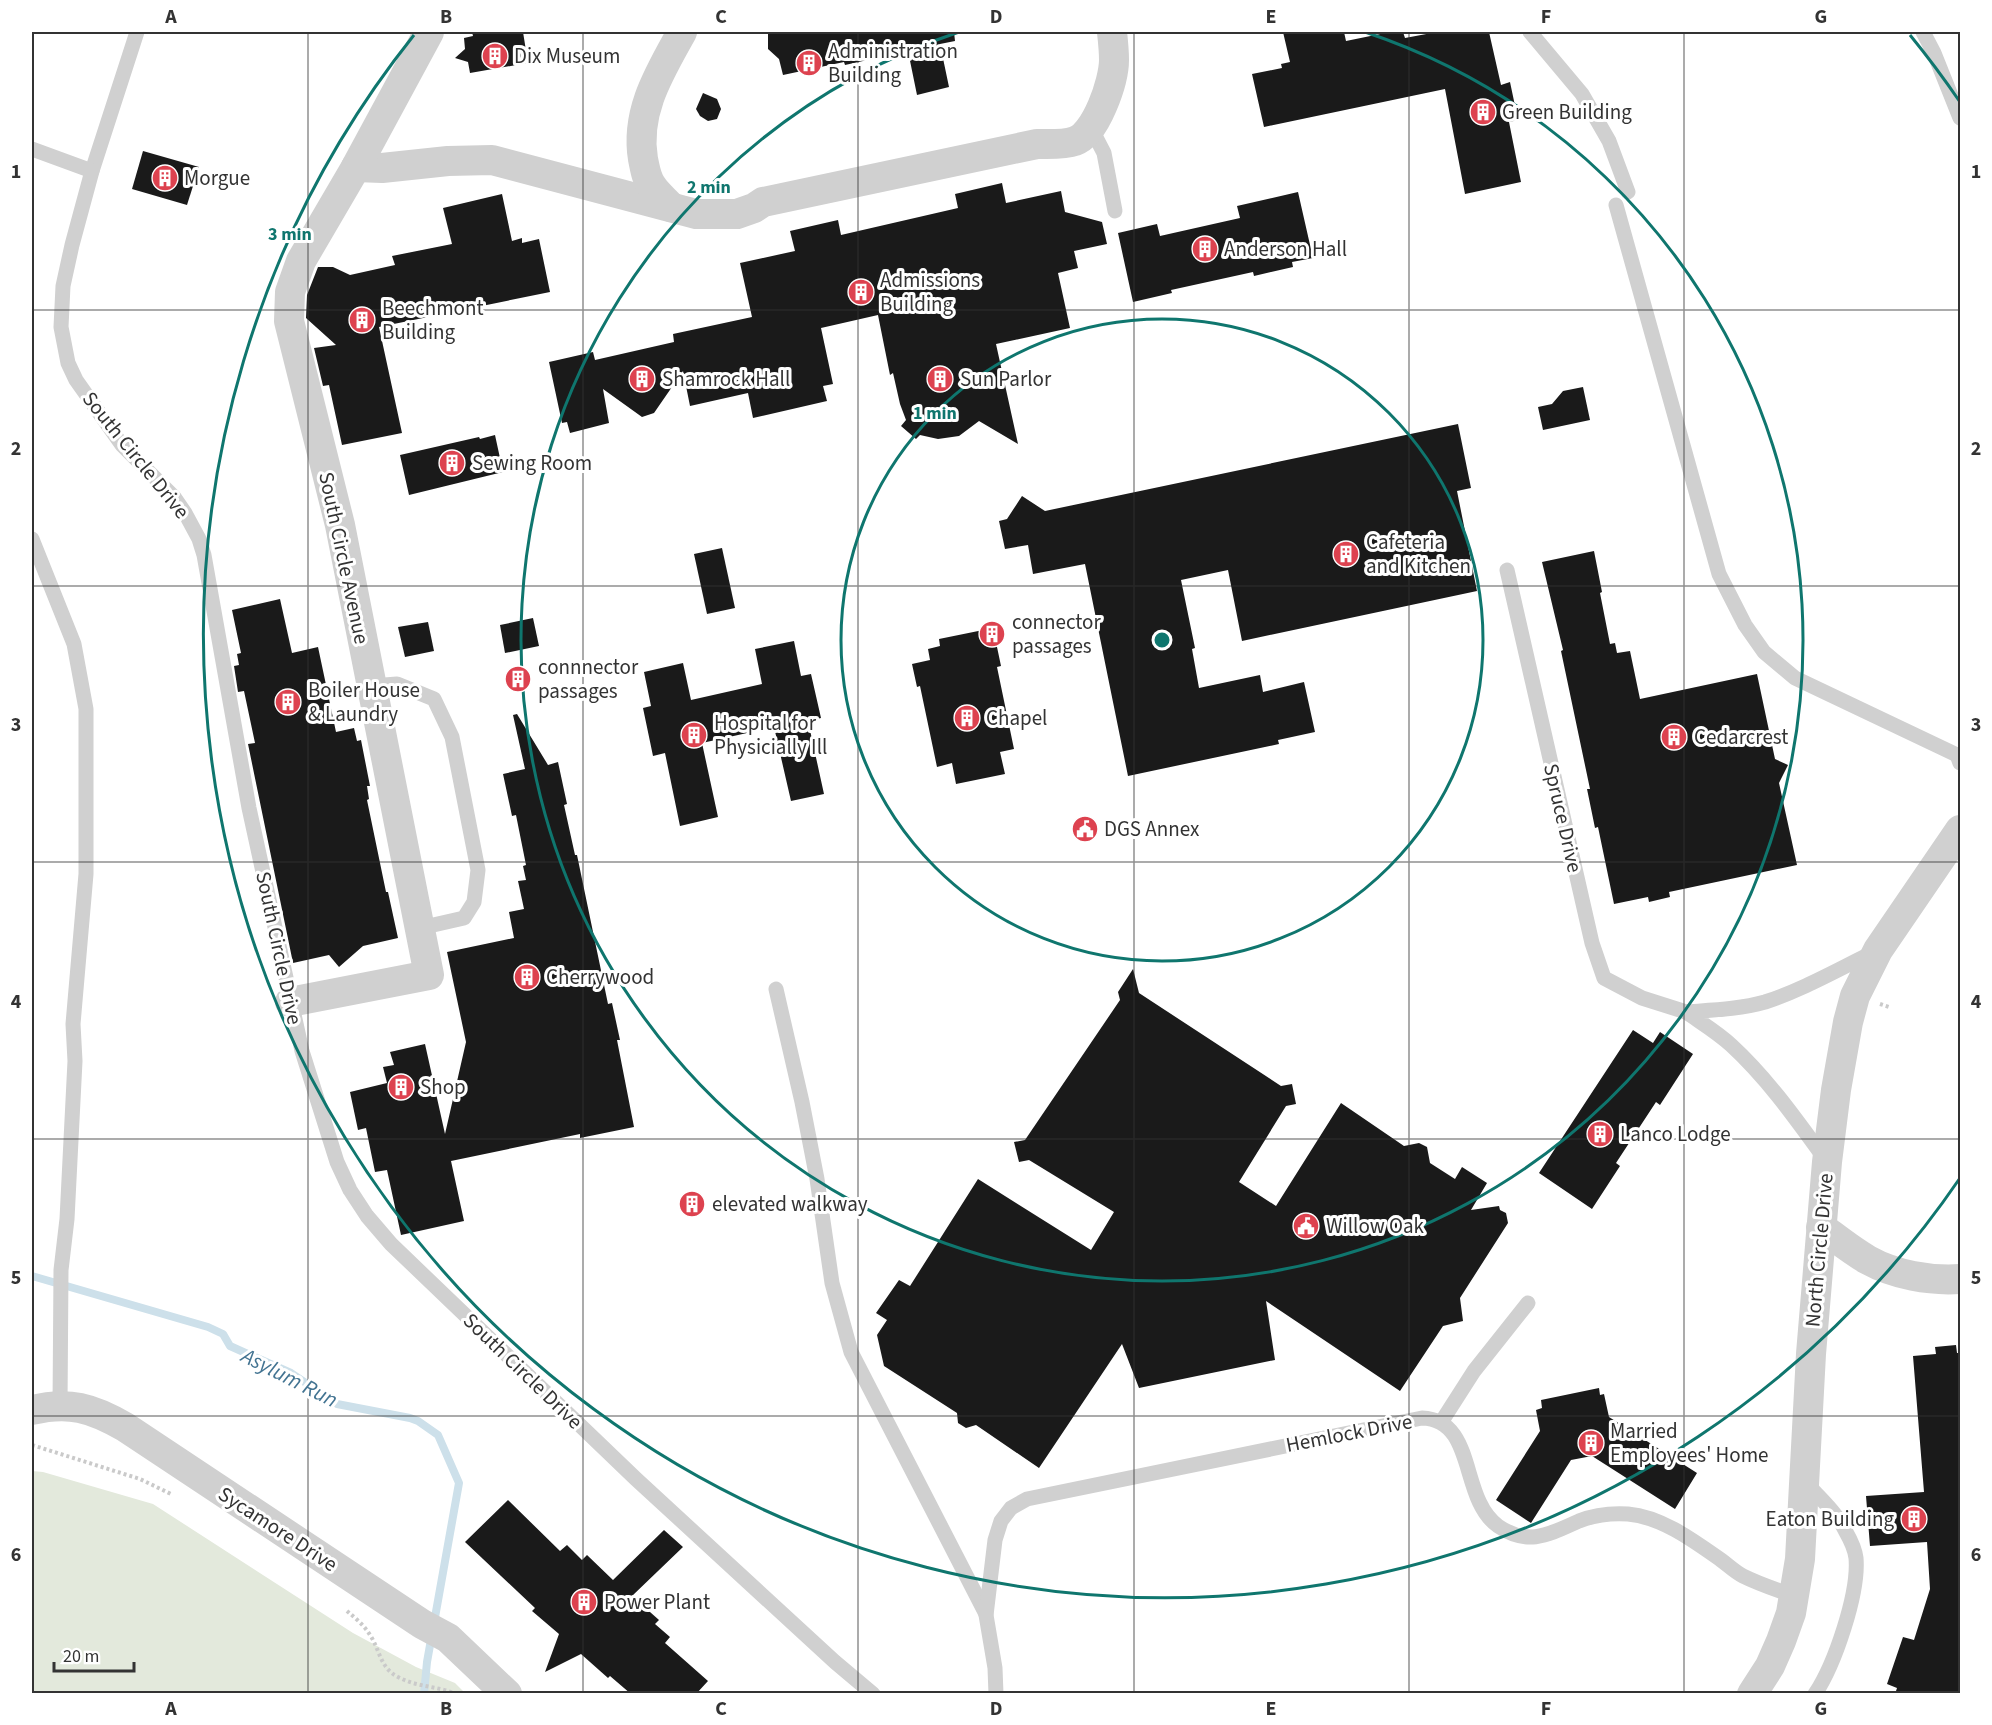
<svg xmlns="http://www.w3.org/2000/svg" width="1992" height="1725" font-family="'Source Sans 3',sans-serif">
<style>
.green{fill:#e3e9dc}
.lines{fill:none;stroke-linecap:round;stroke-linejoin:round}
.stream{stroke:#cde0ea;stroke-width:8}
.building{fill:#1a1a1a}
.path{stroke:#cacaca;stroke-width:4;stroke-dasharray:3 3;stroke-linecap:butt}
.service{stroke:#d0d0d0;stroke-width:15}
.minor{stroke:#d0d0d0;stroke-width:30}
.grid{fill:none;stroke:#333;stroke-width:1.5;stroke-opacity:0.55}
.ring{fill:none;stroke:#0f766e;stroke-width:3}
.labels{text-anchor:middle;stroke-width:6;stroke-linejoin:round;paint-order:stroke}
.poi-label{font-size:21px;fill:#333;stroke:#fff;text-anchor:start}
.street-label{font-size:21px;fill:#333;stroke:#fff}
.water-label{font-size:22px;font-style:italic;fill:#437492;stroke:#fff}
.centre{fill:#0f766e;stroke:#fff;stroke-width:3}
.ring-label{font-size:18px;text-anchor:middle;font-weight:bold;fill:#0f766e;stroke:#fff;stroke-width:6;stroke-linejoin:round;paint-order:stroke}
.neatline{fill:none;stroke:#333;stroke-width:2}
.grid-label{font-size:20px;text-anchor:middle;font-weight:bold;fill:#333}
</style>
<rect width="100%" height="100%" fill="#fff"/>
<path class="green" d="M32,1471L43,1472L153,1504L353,1633L416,1667L455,1683L465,1693H32Z"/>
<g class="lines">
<path class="stream" d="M32,1276L208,1327L223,1334L230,1346L291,1373L337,1404L410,1418L418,1421L438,1435L459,1483L427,1662L424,1694"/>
</g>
<g class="building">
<path d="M472,32H523L528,63L470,73L468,62L455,58L465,49L464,38L473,36Z"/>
<path d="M768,32H954L955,41L940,44L949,87L917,95L908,51L845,65L844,62L783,75L779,59L768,49Z"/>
<path d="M1283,32H1344L1346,41L1390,32H1403L1405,38L1437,32H1489L1501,85L1510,82L1518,120L1509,122L1521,182L1465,194L1445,89L1264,127L1252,74L1282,68L1281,64L1290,62Z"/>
<path d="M703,93L717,99L721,109L717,119L708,121L700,116L696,109Z"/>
<path d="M143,151L199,167L187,205L132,189Z"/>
<path d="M1002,183L1006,203L1061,191L1065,212L1102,222L1107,244L1074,251L1078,268L1058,273L1070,328L996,344L1018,444L979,421L959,436L938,439L920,435L916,439L901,426L906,420L900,404L893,373L890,375L878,315L821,328L833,384L823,386L827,401L753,418L748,393L690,406L683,371L654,413L642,417L603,389L609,423L570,433L567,422L562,423L549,362L593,352L595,360L674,342L673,334L752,317L740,263L795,251L790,231L838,220L841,235L958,208L955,194Z"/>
<path d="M1298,192L1313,258L1292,262L1293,267L1254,276L1253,272L1171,290L1172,293L1133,302L1118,233L1157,224L1160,236L1240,218L1237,206Z"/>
<path d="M502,194L512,241L522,238V243L539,239L550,292L379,327L402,433L342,445L329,385L323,386L314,348L336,345L306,318L307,295L318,267H333L350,275L395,265L392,256L452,244L443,208Z"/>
<path d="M1583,387L1590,420L1543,430L1538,407L1552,404L1563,391Z"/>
<path d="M1458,424L1471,488L1457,491L1477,591L1242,641L1228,570L1181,580L1195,648L1192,649L1199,688L1260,675L1263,692L1304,682L1315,732L1278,740L1279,744L1128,776L1085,564L1033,574L1028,545L1005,549L999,521L1007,519L1022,496L1045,511Z"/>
<path d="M495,435L503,472L409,495L400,455L479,437L480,439Z"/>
<path d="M722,548L735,608L707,614L694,554Z"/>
<path d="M1594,551L1602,592L1600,593L1610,644L1615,643L1617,653L1630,651L1640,699L1757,674L1775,759L1788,765L1779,783L1797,865L1669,892L1670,897L1649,902L1648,897L1614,904L1598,827L1595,828L1587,789H1590L1561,651L1563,650L1542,562Z"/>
<path d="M280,599L292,653L318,647L336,732L354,728L357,741L361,740L370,786H367L369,799L367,800L386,892H388L398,938L363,946L339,967L329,955L293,963L248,744L255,743L244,691L238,692L234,666L239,665L237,654L241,653L232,610Z"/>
<path d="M533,618L539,646L505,653L500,625Z"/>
<path d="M428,622L434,651L405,657L398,627Z"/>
<path d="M993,628L1001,666L997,667L1014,749L1000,752L1005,774L956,784L952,763L937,767L920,686L917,687L912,664L930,660L928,649L940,646L939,639Z"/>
<path d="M794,641L801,676L811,674L821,718L808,721L824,794L791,801L774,727L702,743L718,817L680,826L665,753L653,756L643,708L651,706L644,672L683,663L691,700L762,684L755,649Z"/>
<path d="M517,714L548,765L558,762L567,804L564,805L575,855H577L608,1004L612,1003L620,1040H617L634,1127L580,1138V1134L451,1161L464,1221L401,1235L387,1170L375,1172L366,1128L358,1130L350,1092L387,1083L383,1067L394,1065L390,1052L425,1044L445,1134L466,1042L447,952L514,938L509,912L524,909L518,881L526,880L523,866L526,865L516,815L512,816L503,774L525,769L513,715Z"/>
<path d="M1133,969L1139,993L1281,1086L1292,1084L1296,1104L1286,1106L1239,1182L1276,1206L1341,1103L1404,1146L1419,1143L1427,1147L1430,1163L1455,1179L1462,1167L1487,1183L1471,1210L1499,1206L1500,1210L1506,1213L1508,1223L1460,1298L1463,1321L1443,1326L1400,1391L1266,1301L1275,1360L1139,1388L1122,1344L1039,1468L976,1425L966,1428L958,1423L957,1413L884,1366L877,1335L887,1320L876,1313L899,1280L910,1286L978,1179L1091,1250L1114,1212L1029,1160L1019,1162L1014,1142L1025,1140L1120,1000L1118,992Z"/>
<path d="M1633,1030L1653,1043L1660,1032L1693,1054L1660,1105L1656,1102L1616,1163L1620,1166L1592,1209L1539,1173Z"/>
<path d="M1956,1345L1957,1353H1960V1694H1895L1897,1688L1887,1684L1903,1637L1914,1640L1930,1589L1927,1542L1870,1546L1866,1496L1924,1492L1913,1356L1936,1354L1935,1347Z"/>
<path d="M1599,1388L1600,1395L1604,1394L1609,1417L1697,1473L1675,1509L1592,1456L1571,1460L1531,1523L1496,1500L1540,1431L1536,1410L1542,1408L1541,1400Z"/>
<path d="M508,1500L560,1551L567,1545L582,1560L587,1555L613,1580L664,1530L683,1547L632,1596L659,1620L655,1624L670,1637L665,1643L708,1681L696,1694H631L610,1676L608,1678L581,1654L545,1672L559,1634L532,1611L535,1608L465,1542Z"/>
</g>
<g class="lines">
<g class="path">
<path d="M1880,1004L1889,1007"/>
<path d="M32,1445L140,1479L171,1494"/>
<path d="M347,1611C355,1618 364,1625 370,1635C380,1650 380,1668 398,1677C416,1687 438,1686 456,1694"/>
</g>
<g class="service">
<path d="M137,32L92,171L72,245L63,286L61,327L68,363L76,380L122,445L174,497L185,513L199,539L204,555L249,808L302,1051L337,1162L350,1190L367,1216L391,1244L636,1479L835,1662L873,1694"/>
<path d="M1530,32L1582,94L1609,141L1628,192"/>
<path d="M1923,32L1934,53L1960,118"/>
<path d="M1091,128L1104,153L1115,211"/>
<path d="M32,149L92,171"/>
<path d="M1616,205L1719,574L1745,625L1764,652L1795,678L1957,755L1960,763"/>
<path d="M32,539L74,644L86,709V874L73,1024L75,1061L67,1219L61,1270L60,1406"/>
<path d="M1507,570L1592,943L1604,978L1642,998L1686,1012"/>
<path d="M372,686L397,684L434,699L452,737L478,870L474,902L464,918L420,928"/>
<path d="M776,989L802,1102L817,1179L832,1283L851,1352L986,1614"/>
<path d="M1825,1159C1796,1119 1767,1078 1731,1045C1717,1032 1700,1022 1686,1012C1712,1010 1740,1009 1765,1002C1802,990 1837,970 1872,953"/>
<path d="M1442,1421L1474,1371L1528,1303"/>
<path d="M1805,1482C1819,1497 1837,1513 1846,1532C1850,1539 1855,1550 1856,1558C1859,1593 1835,1664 1815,1694"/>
<path d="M996,1694L995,1668L986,1615L995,1540L1001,1521L1011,1508L1027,1499L1422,1418C1477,1420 1459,1498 1498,1526C1528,1547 1550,1534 1579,1521C1594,1515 1612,1513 1628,1514C1662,1517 1694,1541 1721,1560C1728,1565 1735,1572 1743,1576C1759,1584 1777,1590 1794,1596"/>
</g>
<g class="minor">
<path d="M356,167L382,168L448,161L492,160L696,214H737L754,208L763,202L1037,144C1048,144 1064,145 1075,141C1096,134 1114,81 1114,60C1114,50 1113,41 1112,32"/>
<path d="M671,207C665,200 657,194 652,186C646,178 645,168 643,159C635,111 660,72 682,32"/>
<path d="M290,1002L429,975L340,525L289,321L290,292L301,261L356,167L429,32"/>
<path d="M1821,1227C1836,1238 1852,1251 1868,1260C1895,1275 1930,1281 1960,1279"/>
<path d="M32,1410C69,1401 92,1408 125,1427L422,1624L448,1638L507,1694"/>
<path d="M1752,1694L1770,1666L1781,1641L1791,1613L1800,1559L1811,1354L1827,1162L1836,1090L1848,1022L1855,996L1878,950L1960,830"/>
</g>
</g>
<path class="grid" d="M308,32V1694M583,32V1694M858,32V1694M1134,32V1694M1409,32V1694M1684,32V1694M32,310H1960M32,586H1960M32,862H1960M32,1139H1960M32,1416H1960"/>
<g class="ring">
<circle cx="1162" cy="640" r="321"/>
<path d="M1365 32A641 641 0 1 1 959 32"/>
<path d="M1960 1178A962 962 0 1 1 414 35M1910 35A962 962 0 0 1 1960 102"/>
</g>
<defs>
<symbol id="building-disc" viewBox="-11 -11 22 22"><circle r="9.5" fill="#dd424f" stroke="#fff"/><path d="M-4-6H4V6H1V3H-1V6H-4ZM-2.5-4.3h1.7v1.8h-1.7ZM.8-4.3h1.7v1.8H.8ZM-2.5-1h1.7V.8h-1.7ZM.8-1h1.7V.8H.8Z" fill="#fff"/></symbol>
<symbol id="civic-disc" viewBox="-11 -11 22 22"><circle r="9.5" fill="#dd424f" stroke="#fff"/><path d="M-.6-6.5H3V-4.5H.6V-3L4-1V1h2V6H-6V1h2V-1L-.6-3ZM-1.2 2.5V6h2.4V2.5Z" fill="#fff"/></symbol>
</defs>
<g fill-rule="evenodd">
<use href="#building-disc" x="480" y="41" width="30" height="30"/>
<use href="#building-disc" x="794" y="48" width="30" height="30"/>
<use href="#building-disc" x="1468" y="97" width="30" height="30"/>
<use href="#building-disc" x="150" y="163" width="30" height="30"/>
<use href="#building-disc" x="1190" y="234" width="30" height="30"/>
<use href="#building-disc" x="846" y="277" width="30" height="30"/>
<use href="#building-disc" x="347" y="305" width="30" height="30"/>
<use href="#building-disc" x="627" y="364" width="30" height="30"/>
<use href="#building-disc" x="925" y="364" width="30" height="30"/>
<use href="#building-disc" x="437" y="448" width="30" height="30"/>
<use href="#building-disc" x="1331" y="539" width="30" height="30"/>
<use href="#building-disc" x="977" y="619" width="30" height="30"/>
<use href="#building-disc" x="503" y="664" width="30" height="30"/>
<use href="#building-disc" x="273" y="687" width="30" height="30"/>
<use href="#building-disc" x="952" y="703" width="30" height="30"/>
<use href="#building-disc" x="679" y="720" width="30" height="30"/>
<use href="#building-disc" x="1659" y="722" width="30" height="30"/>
<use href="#civic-disc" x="1070" y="814" width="30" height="30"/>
<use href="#building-disc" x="512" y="962" width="30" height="30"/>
<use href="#building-disc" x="386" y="1072" width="30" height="30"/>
<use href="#building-disc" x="1585" y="1119" width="30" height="30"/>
<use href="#building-disc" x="677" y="1189" width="30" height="30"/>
<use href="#civic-disc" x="1291" y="1211" width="30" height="30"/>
<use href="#building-disc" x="1576" y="1428" width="30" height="30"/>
<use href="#building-disc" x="1899" y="1504" width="30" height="30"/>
<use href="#building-disc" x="569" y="1587" width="30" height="30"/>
</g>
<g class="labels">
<g class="poi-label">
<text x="828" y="58">Administration<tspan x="828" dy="24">Building</tspan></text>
<text x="514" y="63">Dix Museum</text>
<text x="1502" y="119">Green Building</text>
<text x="184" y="185">Morgue</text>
<text x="1224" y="256">Anderson Hall</text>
<text x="880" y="287">Admissions<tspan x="880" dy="24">Building</tspan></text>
<text x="382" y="315">Beechmont<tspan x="382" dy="24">Building</tspan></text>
<text x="662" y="386">Shamrock Hall</text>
<text x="960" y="386">Sun Parlor</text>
<text x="472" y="470">Sewing Room</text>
<text x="1366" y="549">Cafeteria<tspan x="1366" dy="24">and Kitchen</tspan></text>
<text x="1012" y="629">connector<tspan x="1012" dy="24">passages</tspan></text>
<text x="538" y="674">connnector<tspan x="538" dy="24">passages</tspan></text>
<text x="308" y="697">Boiler House<tspan x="308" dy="24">&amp; Laundry</tspan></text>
<text x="986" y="725">Chapel</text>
<text x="714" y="730">Hospital for<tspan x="714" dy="24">Physicially Ill</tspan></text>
<text x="1694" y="744">Cedarcrest</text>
<text x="1104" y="836">DGS Annex</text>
<text x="546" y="984">Cherrywood</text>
<text x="420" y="1094">Shop</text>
<text x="1620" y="1141">Lanco Lodge</text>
<text x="712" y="1211">elevated walkway</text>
<text x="1326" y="1233">Willow Oak</text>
<text x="1610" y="1438">Married<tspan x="1610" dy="24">Employees' Home</tspan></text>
<text x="1894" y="1526" text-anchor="end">Eaton Building</text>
<text x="604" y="1609">Power Plant</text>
</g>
<g class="street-label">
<text transform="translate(136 455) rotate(51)" y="7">South Circle Drive</text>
<text transform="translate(344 558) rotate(78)" y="7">South Circle Avenue</text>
<text transform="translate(1563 818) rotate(77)" y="7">Spruce Drive</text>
<text transform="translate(279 948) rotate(78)" y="7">South Circle Drive</text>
<text transform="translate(1819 1250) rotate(-85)" y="7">North Circle Drive</text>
<text transform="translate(523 1371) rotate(44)" y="7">South Circle Drive</text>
<text transform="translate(1349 1433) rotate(-11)" y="7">Hemlock Drive</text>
<text transform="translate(278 1529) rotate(33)" y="7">Sycamore Drive</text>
</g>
<g class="water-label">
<text transform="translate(290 1377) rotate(27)" y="8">Asylum Run</text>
</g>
</g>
<circle cx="1162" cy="640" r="9" class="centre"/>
<g class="ring-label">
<text x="709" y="193">2 min</text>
<text x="290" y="240">3 min</text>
<text x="935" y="419">1 min</text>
</g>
<rect width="1992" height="1725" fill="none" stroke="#ffffff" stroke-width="66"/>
<path d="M54 1662v9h80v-9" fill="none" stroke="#333333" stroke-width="3"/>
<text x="63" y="1662" font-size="18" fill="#333333" stroke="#ffffff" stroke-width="4.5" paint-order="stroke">20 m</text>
<rect x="33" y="33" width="1926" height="1659" class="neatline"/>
<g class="grid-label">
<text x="171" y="23">A</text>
<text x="446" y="23">B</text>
<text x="721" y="23">C</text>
<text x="996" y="23">D</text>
<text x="1271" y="23">E</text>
<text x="1546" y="23">F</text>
<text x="1821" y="23">G</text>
<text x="16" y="178">1</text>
<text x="1976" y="178">1</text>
<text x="16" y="455">2</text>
<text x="1976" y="455">2</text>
<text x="16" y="731">3</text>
<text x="1976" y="731">3</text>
<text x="16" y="1008">4</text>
<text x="1976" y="1008">4</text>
<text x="16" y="1284">5</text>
<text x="1976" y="1284">5</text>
<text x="16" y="1561">6</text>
<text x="1976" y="1561">6</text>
<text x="171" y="1715">A</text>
<text x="446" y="1715">B</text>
<text x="721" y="1715">C</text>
<text x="996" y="1715">D</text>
<text x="1271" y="1715">E</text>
<text x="1546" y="1715">F</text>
<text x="1821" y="1715">G</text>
</g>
</svg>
